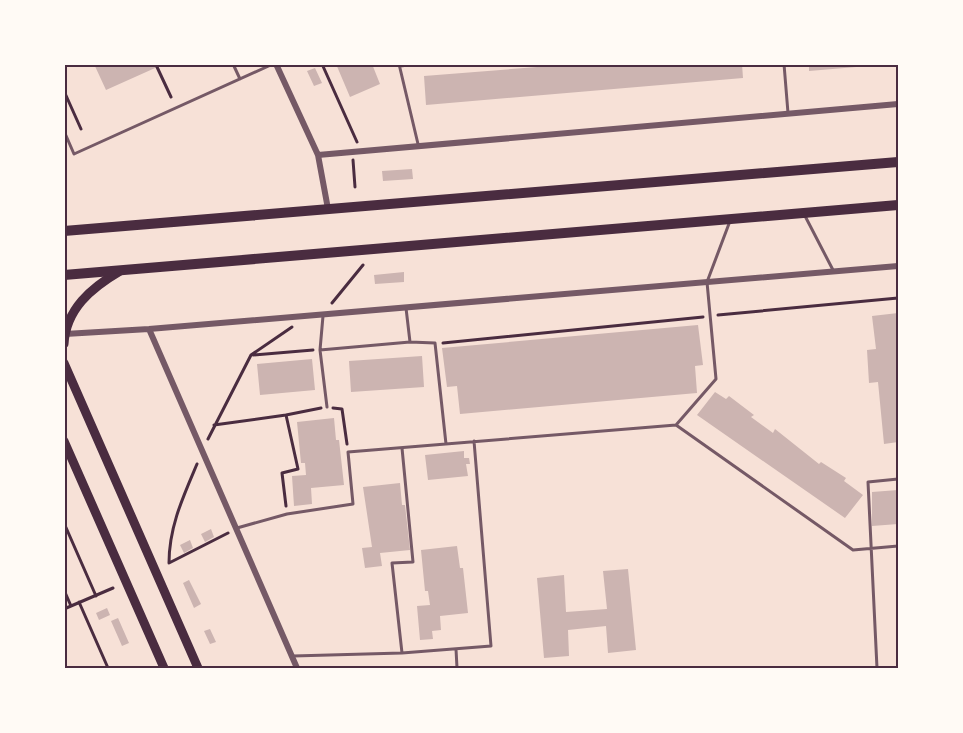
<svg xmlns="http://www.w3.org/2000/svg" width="963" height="733" font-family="Lato,sans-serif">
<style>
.building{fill:#ccb4b1}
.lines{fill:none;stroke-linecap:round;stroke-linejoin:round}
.path{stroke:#4a2c40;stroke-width:3}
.service{stroke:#755966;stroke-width:3}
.minor{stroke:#755966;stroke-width:6}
.secondary{stroke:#4a2c40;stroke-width:9}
.primary{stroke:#4a2c40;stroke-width:10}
.neatline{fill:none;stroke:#4a2c40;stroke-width:2}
</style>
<rect width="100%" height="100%" fill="#f7e1d7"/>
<path class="building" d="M94,64h70l-58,26z
M336,64h36l8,20 -30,13z
M576,64h166l1,14 -317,27 -2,-29z
M809,64h59v2l-59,5z
M315,68l7,15 -8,3 -7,-15z
M412,169l1,10 -30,2 -1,-10z
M404,272v10l-29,2 -1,-9z
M898,313v129l-14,2 -6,-62 -9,1 -2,-33 9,-1 -4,-33z
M698,325l5,40 -8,1 2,27 -237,21 -3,-28 -10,1 -5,-39z
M422,356l2,31 -73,5 -2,-31z
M312,359l3,31 -55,5 -3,-31z
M715,392l11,7 3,-3 25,19 -3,2 22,16 2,-4 44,35 2,-2 25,16 -2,3 19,14 -18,23 -148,-103z
M334,418l2,22h3l5,45 -33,3 1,16 -18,2 -2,-30 14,-1 -1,-12h-4l-4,-41z
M464,451v7h5l1,6h-4l2,12 -40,4 -3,-25z
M400,483l2,22h3l5,45 -30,3 2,13 -17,2 -3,-20 10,-1 -9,-60z
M898,490v34l-26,2v-34z
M211,529l3,8 -9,5 -4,-8z
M190,540l3,8 -9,5 -4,-8z
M457,546l3,22h3l5,45 -28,3 1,14 -9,1 1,8 -13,1 -3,-34 13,-1 -2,-14h-3l-4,-41z
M628,569l8,81 -28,3 -2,-27 -38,4 1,26 -25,2 -7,-80 27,-3 2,37 41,-3 -4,-38z
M189,580l12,24 -7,4 -11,-25z
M107,608l3,7 -11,5 -3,-7z
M118,618l11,25 -7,3 -11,-25z
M210,629l6,13 -6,2 -6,-13z"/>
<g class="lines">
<path class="path" d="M322,64l35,78
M157,67l14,30
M64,91l17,38
M353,160l2,27
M332,303l31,-38
M718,315l180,-17
M443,343l260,-26
M253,355l60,-5
M333,408l9,1 5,35
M214,425l72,-10
M208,439l43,-84 41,-28
M197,464c-14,33 -28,63 -28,99l59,-30
M286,506l-4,-33 16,-4 -12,-54 35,-7
M64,523l32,73
M64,590l7,16
M79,602l29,66
M64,609l49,-21"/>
<path class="service" d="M233,64l7,15
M399,64l19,80
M784,64l4,49
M400,66l18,-2
M64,131l10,23 199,-90
M804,214l29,56
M406,308l4,34 25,1 11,101
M320,350l3,-34
M327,407l-7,-57 90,-8
M676,425l40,-46 -9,-97 23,-61
M237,528l50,-14 66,-10 -5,-52 328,-27 177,125 45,-4
M456,649l1,19
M402,653l89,-7 -17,-205
M293,656l109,-3 -10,-90 21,-1 -11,-114
M877,668l-9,-186 30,-3"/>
<path class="minor" d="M276,64l42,91 10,54
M318,155l580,-51
M149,329l148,339
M65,334l84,-5 749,-63"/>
<path class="secondary" d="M64,344c2,-35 27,-56 56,-73
M64,363l134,305
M64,441l100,227"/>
<path class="primary" d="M64,231l834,-69
M64,275l834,-70"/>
</g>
<rect width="963" height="733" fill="none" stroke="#fffaf5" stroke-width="132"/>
<rect x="66" y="66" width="831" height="601" class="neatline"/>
</svg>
